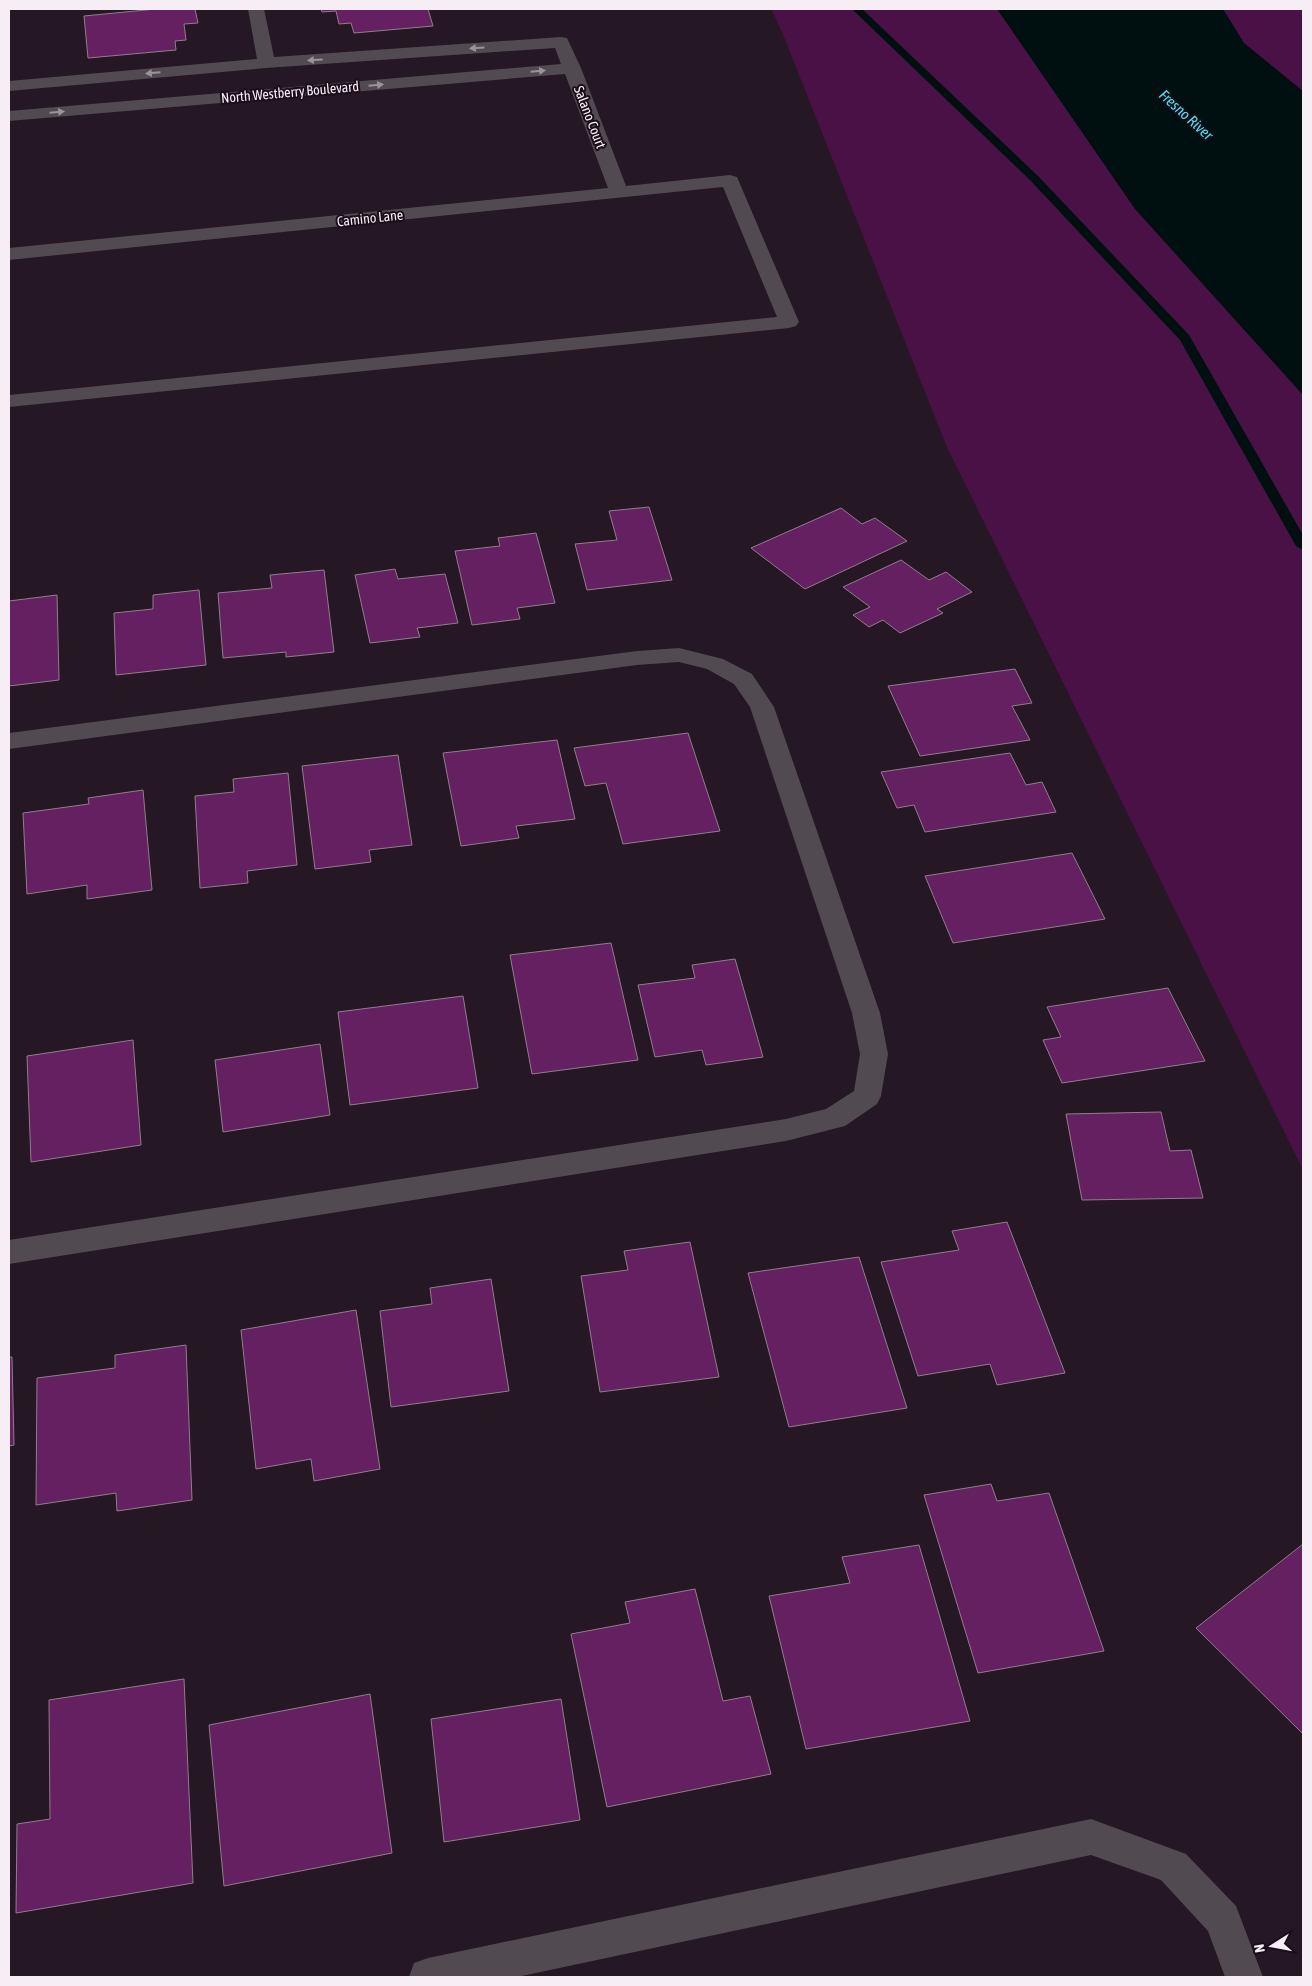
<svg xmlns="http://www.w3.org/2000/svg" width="1312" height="1986" font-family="'Asap Condensed',sans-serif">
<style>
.green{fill:#491146}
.water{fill:#000f10}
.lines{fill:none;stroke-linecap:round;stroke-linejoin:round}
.stream{fill:#000f10;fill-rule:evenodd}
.building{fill:#642060;stroke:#8f7e8d}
.minor{fill:#514a50;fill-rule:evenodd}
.oneway{fill:#9b939a}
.labels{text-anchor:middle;stroke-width:4;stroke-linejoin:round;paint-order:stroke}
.far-street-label{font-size:14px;fill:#f6edf5;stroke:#1b0e1a}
.far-water-label{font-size:15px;font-style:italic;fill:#4be4ec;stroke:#1b0e1a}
</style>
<rect width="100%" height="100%" fill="#251723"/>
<path class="green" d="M771,9h532v1161l-357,-725 -164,-413z"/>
<path class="water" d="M997,9h226l21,34 59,48v304l-168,-186z"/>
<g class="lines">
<path class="stream" d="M852,9h10l176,167 151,159 114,200v15l-7,-4 -116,-206 -150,-160z"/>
</g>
<path class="building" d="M156,9h39l3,14 -14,1 2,16 -11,1 1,9 -88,8 -4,-42z
M321,9h107l5,17 -79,7 -3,-10 -12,1 -3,-13 -14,1z
M649,507l23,73 -85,10 -12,-46 42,-4 -8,-29z
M841,508l21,16 13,-6 32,23 -102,48 -54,-41z
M536,533l19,70 -38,5 3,11 -48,6 -17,-74 45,-5 -2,-8z
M901,560l28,20 17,-8 26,20 -35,17 6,4 -43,20 -17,-13 -14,7 -16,-12 17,-8 -27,-20z
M395,569l3,10 47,-5 13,49 -41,5 3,9 -50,6 -15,-68z
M324,570l10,82 -48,5v-5l-63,6 -5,-65 54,-5 -2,-13z
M199,590l7,75 -90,10 -2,-62 39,-4v-14z
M57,595l2,85 -50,6v-85z
M1015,669l17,34 -20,3 18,34 -110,16 -32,-70z
M688,733l32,98 -97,13 -17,-61 -21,3 -11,-38z
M557,740l18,79 -59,7 3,12 -58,8 -18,-93z
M1010,753l16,32 16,-3 14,30 -131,20 -11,-27 -17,3 -16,-36z
M398,755l14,90 -43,5 2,12 -56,7 -13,-103z
M288,773l9,92 -50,6 1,12 -48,5 -5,-92 39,-4 -1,-13z
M143,790l9,100 -65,9v-14l-60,9 -4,-81 66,-9 -1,-6z
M1072,853l33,66 -152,24 -28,-67z
M611,943l27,117 -106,14 -22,-119z
M735,959l28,98 -57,8 -4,-15 -47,7 -17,-72 57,-7 -3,-13z
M1168,988l37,73 -143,22 -19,-43 18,-3 -14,-30z
M463,996l15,92 -128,17 -12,-93z
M133,1040l8,105 -110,17 -4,-106z
M320,1044l10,71 -107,17 -8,-72z
M1161,1112l9,39 21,-1 12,48 -121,2 -16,-86z
M1007,1222l58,151 -68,12 -7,-21 -72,12 -37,-114 78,-12 -7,-19z
M690,1242l29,135 -119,15 -19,-116 47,-6 -4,-19z
M859,1257l48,151 -118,19 -41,-154z
M491,1279l18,112 -118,16 -11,-96 52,-7 -2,-16z
M356,1310l24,159 -66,12 -3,-22 -55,10 -15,-139z
M186,1345l6,155 -75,11 -1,-18 -80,12 1,-127 78,-10v-13z
M9,1357h3l2,88 -5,1z
M991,1484l6,17 52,-8 55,158 -126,22 -54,-178z
M1303,1544v190l-107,-106z
M919,1545l51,176 -164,28 -37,-153 81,-13 -8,-26z
M695,1589l28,112 27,-5 21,78 -164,33 -36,-173 59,-11 -5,-21z
M184,1679l9,204 -177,30 1,-89 33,-5 -1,-119z
M370,1694l22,159 -168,33 -15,-161z
M561,1699l19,121 -136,22 -13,-123z"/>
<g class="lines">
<path class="minor" d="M248,9h16l10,48 287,-20 6,1 14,30 45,118 104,-11 7,2 62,145 -3,4 -7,2 -780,79v-12l768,-78 -54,-130 -714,73v-12l599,-60 -43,-114 -556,47v-10l552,-47 -6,-16 -289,20 -257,23v-10l248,-22z
M679,648l44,11 29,15 22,33 106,306 8,41 -7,42 -4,8 -32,22 -59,15 -777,123v-24l777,-121 40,-10 28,-18 6,-37 -8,-41 -102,-306 -16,-23 -27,-15 -28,-7 -42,3 -628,84v-16l628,-82z
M1091,1819l95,35 50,52 27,71h-38l-17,-46 -47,-51 -70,-25 -574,122h-108l5,-14 14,-5z"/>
</g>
<defs><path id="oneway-solid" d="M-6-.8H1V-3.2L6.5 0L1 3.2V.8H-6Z" transform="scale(1.25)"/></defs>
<g class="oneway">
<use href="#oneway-solid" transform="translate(477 48) rotate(176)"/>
<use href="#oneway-solid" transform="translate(315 60) rotate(176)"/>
<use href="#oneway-solid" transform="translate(538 71) rotate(-5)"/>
<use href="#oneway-solid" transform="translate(153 73) rotate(175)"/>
<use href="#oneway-solid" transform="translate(376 85) rotate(-5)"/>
<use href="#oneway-solid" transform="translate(57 112) rotate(-5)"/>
</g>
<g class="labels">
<g class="far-street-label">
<text transform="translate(290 92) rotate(-5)" y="5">North Westberry Boulevard</text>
<text transform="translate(590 117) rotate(69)" y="5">Salano Court</text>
<text transform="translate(370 218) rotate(-6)" y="5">Camino Lane</text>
</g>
<g class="far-water-label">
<text transform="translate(1186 115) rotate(42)" y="5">Fresno River</text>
</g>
</g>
<rect width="1312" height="1986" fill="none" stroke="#f6edf5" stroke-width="20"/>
<g transform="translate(1272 1946) rotate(259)" stroke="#1b0e1a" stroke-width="4" paint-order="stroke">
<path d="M0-4L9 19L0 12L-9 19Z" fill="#f6edf5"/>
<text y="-8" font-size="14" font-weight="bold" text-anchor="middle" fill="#f6edf5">N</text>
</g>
</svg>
